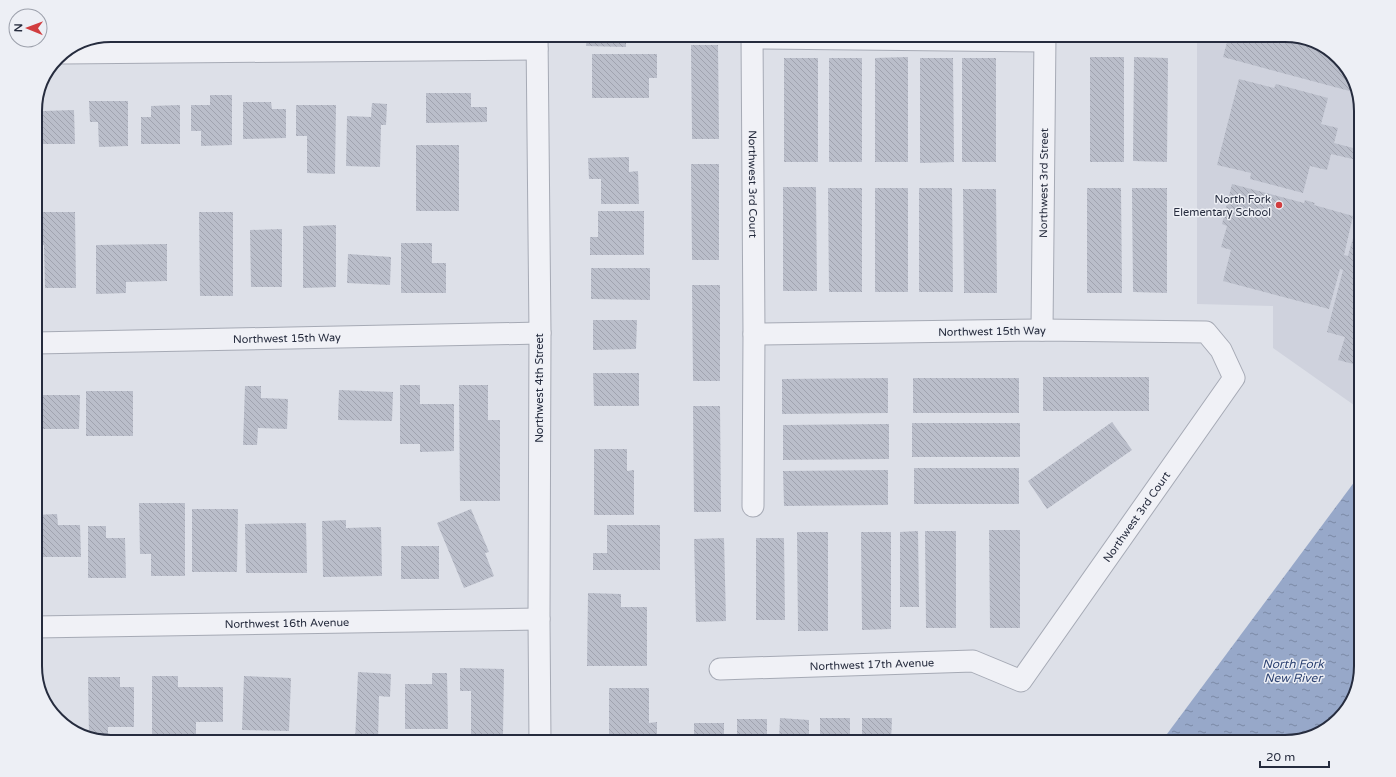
<svg xmlns="http://www.w3.org/2000/svg" width="1396" height="777" font-family="'Varela Round',sans-serif">
<style>
.built{fill:#cfd2dd}
.water{fill:url(#water-ripples)}
.building{fill:url(#building-back-hatch)}
.lines{fill:none;stroke-linecap:round;stroke-linejoin:round}
.service-casing{stroke:#a6aab5;stroke-width:13}
.minor-casing{stroke:#a6aab5;stroke-width:23}
.service{stroke:#f0f1f6;stroke-width:11}
.minor{stroke:#f0f1f6;stroke-width:21}
.poi-dot{fill:#d13d3f;stroke:#edeff5;stroke-width:1.5}
.labels{text-anchor:middle;stroke-width:3;stroke-linejoin:round;paint-order:stroke}
.street-label{font-size:11px;fill:#262c3e;stroke:#edeff5}
.poi-label{font-size:11px;fill:#262c3e;stroke:#edeff5;text-anchor:end}
.water-label{font-size:12px;font-style:italic;fill:#2f4473;stroke:#edeff5}
.rim{fill:none;stroke:#262c3e;stroke-width:2}
</style>
<defs>
<pattern id="water-ripples" width="26" height="14" patternUnits="userSpaceOnUse"><rect width="26" height="14" fill="#97a8c9"/><path d="M2 4q2-2 4 0t4 0M15 11q2-2 4 0t4 0" fill="none" stroke="#7b89a5"/></pattern>
<pattern id="building-back-hatch" width="6" height="6" patternUnits="userSpaceOnUse"><rect width="6" height="6" fill="#babeca"/><path d="M-1 5l2 2M0 0l6 6M5-1l2 2" fill="none" stroke="#a0a3af"/></pattern>
</defs>
<rect width="100%" height="100%" fill="#dde0e8"/>
<path class="built" d="M1197,35h88l66,38 10,34v303l-88,-62v-42l-76,-2z"/>
<path class="water" d="M1361,473v193l-10,38 -28,28 -38,10h-122l4,-8z"/>
<path class="building" d="M587,35h39v12l-40,-1z
M1229,35h56l38,10 28,28 6,20 -134,-36z
M691,45h27l1,94h-27z
M592,54h65v24h-8v20h-57z
M908,57v105h-33v-104z
M1090,57h34v105h-34z
M1134,57l34,1 -1,104 -34,-1z
M784,58h34v104h-34z
M829,58h33v104h-33z
M920,58h33l1,104 -34,1z
M962,58h34v104h-34z
M1239,79l35,9 2,-4 52,14 -7,26 17,4 -4,15 27,7v11l-30,-7 -4,16 -17,-4 -7,27 -53,-14 1,-6 -34,-8z
M426,93h45v14h16v15l-61,1z
M210,95h22v50l-31,1v-15h-10v-26h19z
M89,101h39v45l-29,1 -1,-25h-8z
M243,102h28l1,7h14v29l-43,1z
M372,103l15,1 -1,21h-5l-1,42 -34,-1 1,-50 24,1z
M180,105v39h-39v-27h10v-11z
M296,105h40l-1,69 -28,-1v-37h-11z
M74,110l1,34h-32v-33z
M416,145h43v66h-43z
M629,157v15l9,-1 1,33h-38v-25h-12l-1,-21z
M691,164h28v96h-27z
M1232,184l72,19 1,-3 10,3 -1,2 39,11 -9,39 4,1 13,-47v157l-23,-6 7,-23 -18,-5 16,-62 -3,-1 -11,40 -106,-28 8,-31 -10,-3 6,-21 -5,-2z
M783,187h33l1,104h-34z
M828,188h34v104h-33z
M875,188h33v104h-33z
M919,188h33l1,104h-34z
M1087,188h34l1,105h-35z
M1132,188h35v105l-34,-1z
M963,189h33l1,104h-33z
M598,211h46v44h-54v-18h8z
M35,212h40l1,76h-31l-1,-43h-9z
M199,212h34v84h-33z
M336,225v62l-33,1v-62z
M282,229v58h-31l-1,-57z
M401,243h31v20h14v30h-45z
M167,244v37l-41,1v11l-30,1v-49z
M348,254l43,3 -1,28 -43,-2z
M591,268h59v32l-59,-1z
M692,285h28v96h-27z
M593,320h44l-1,29 -43,1z
M593,373h46v33h-45z
M1043,377h106v34h-106z
M888,378v35l-106,1v-35z
M913,378h106v35h-106z
M400,385h20v19h34v47l-34,1v-8h-20z
M459,385h29v35h12v81h-40z
M245,386h16v12l27,1 -1,30 -29,-1 -1,17h-14z
M339,390l54,2 -1,29 -54,-1z
M86,391h47v45h-47z
M35,395h45l-1,34h-44z
M693,406h27l1,106h-27z
M1112,422l20,28 -85,59 -19,-28z
M912,423h108v34h-108z
M889,424v35l-106,1v-35z
M594,449h33v22l7,-1v45h-40z
M914,468h105v36h-105z
M888,470v35l-104,1 -1,-35z
M139,503h46v73h-34v-22h-11z
M192,509h46l-1,63h-45z
M471,509l18,43 -4,1 9,23 -30,12 -27,-65z
M57,514l1,11h22l1,32h-46v-42z
M346,520v8l35,-1 1,49 -59,1 -1,-56z
M306,523l1,50h-61l-1,-49z
M607,525h53v45h-67v-17h14z
M88,526h18v12h19l1,40h-38z
M989,530h31v98h-30z
M918,531l1,76h-19v-75z
M925,531h31v97h-30z
M797,532h31v99h-30z
M861,532h30v97l-29,1z
M724,538l2,83 -30,1 -2,-83z
M756,538h28l1,82h-29z
M401,546h38v33h-38z
M588,593l33,1v13h26v59h-60z
M460,668l44,1 -1,65h-32v-43h-11z
M358,672l33,2 -1,23 -11,-1 -1,46h-23z
M432,673h15l1,56h-43v-45h27z
M152,676h26v11h45v35h-27v14h-44z
M244,676l47,2 -2,53 -47,-1z
M88,677h32v10h14v40h-26v14l-19,-5z
M609,688h40v35l8,-1v20h-48z
M780,718l29,2v22h-30z
M820,718h30v24h-30z
M862,718h30l-1,24h-29z
M737,719h30v23h-30z
M694,723h30v19h-30z"/>
<g class="lines">
<defs>
<path id="service" d="M752,43l293,3"/>
<g id="minor">
<path d="M537,35l3,298 -1,286 1,123"/>
<path id="s1" d="M752,35l2,299 -1,172"/>
<path d="M63,53l474,-4"/>
<path id="s2" d="M1042,330l3,-295"/>
<path id="s3" d="M35,343l505,-10"/>
<path id="s4" d="M35,627l504,-8"/>
<path id="s5" d="M720,669l253,-8 48,20 213,-303 -13,-28 -15,-18 -164,-2 -288,4"/>
</g>
</defs>
<use href="#service" class="service-casing"/>
<use href="#minor" class="minor-casing"/>
<use href="#service" class="service"/>
<use href="#minor" class="minor"/>
</g>
<circle class="poi-dot" cx="1279" cy="205" r="4"/>
<g class="labels">
<g class="street-label">
<text dy="4" stroke="none"><textPath href="#s2" startOffset="147">Northwest 3rd Street</textPath></text>
<text dy="4" stroke="none"><textPath href="#s1" startOffset="149">Northwest 3rd Court</textPath></text>
<text transform="translate(992 331) rotate(-1)" y="4">Northwest 15th Way</text>
<text dy="4" stroke="none"><textPath href="#s3" startOffset="252">Northwest 15th Way</textPath></text>
<text transform="translate(539 388) rotate(-90)" y="4">Northwest 4th Street</text>
<text dy="4" stroke="none"><textPath href="#s5" startOffset="506">Northwest 3rd Court</textPath></text>
<text dy="4" stroke="none"><textPath href="#s4" startOffset="252">Northwest 16th Avenue</textPath></text>
<text dy="4" stroke="none"><textPath href="#s5" startOffset="152">Northwest 17th Avenue</textPath></text>
</g>
<g class="poi-label">
<text x="1271" y="203">North Fork<tspan x="1271" dy="13">Elementary School</tspan></text>
</g>
<g class="water-label">
<text x="1293" y="668">North Fork<tspan x="1293" dy="14">New River</tspan></text>
</g>
</g>
<path d="M0 0H1396V777H0ZM111 42H1285A69 69 0 0 1 1354 111V666A69 69 0 0 1 1285 735H111A69 69 0 0 1 42 666V111A69 69 0 0 1 111 42Z" fill="#edeff5" fill-rule="evenodd"/>
<path class="rim" d="M111 42H1285A69 69 0 0 1 1354 111V666A69 69 0 0 1 1285 735H111A69 69 0 0 1 42 666V111A69 69 0 0 1 111 42Z"/>
<g transform="translate(28 28) rotate(271)"><circle r="19" fill="#edeff5" stroke="#9da1ac"/>
<path d="M0-3L7 15L0 10L-7 15Z" fill="#d13d3f"/>
<text y="-6" font-size="11" font-weight="bold" text-anchor="middle" fill="#262c3e">N</text>
</g>
<path d="M1260 761v6h69v-6" fill="none" stroke="#262c3e" stroke-width="2"/>
<text x="1266" y="761" font-size="12" fill="#262c3e" stroke="#edeff5" stroke-width="3" paint-order="stroke">20 m</text>
</svg>
